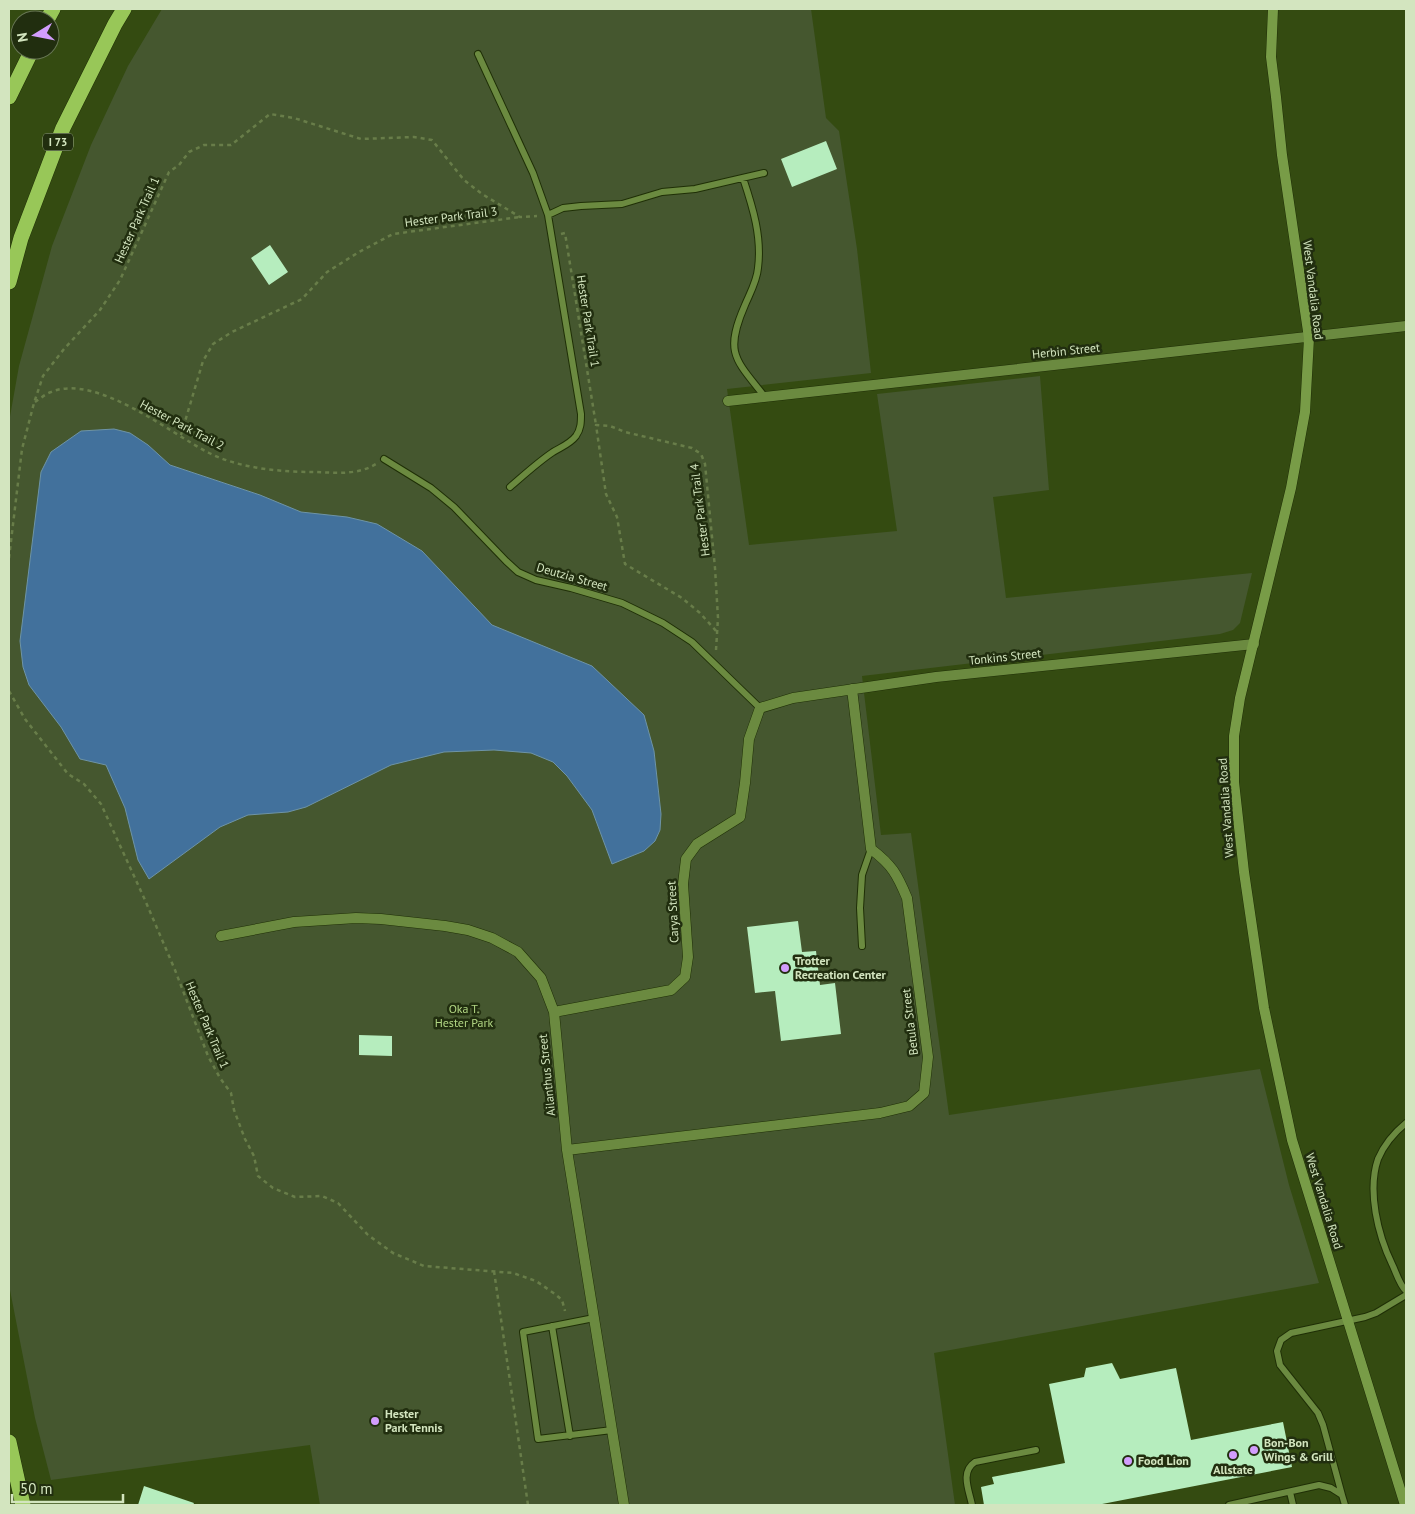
<svg xmlns="http://www.w3.org/2000/svg" width="1415" height="1514" font-family="'PT Sans',sans-serif">
<style>
.green{fill:#45572f}
.water{fill:#42719c;stroke:#6e94a6}
.building{fill:#b6edbe}
.lines{fill:none;stroke-linecap:round;stroke-linejoin:round}
.lane-casing{stroke:#1f2f06;stroke-width:8}
.street-casing{stroke:#1f2f06;stroke-width:11}
.secondary-casing{stroke:#1f2f06;stroke-width:11}
.highway-casing{stroke:#1f2f06;stroke-width:16}
.path{stroke:#687d49;stroke-width:2.5;stroke-dasharray:4 4;stroke-linecap:butt}
.lane{stroke:#6b8a40;stroke-width:6}
.street{stroke:#6b8a40;stroke-width:10}
.secondary{stroke:#789c47;stroke-width:10}
.highway{stroke:#98c758;stroke-width:15}
.poi-dot{fill:#d29dfd;stroke:#212e0f;stroke-width:2}
.labels{text-anchor:middle;stroke-width:5;stroke-linejoin:round;paint-order:stroke}
.shield{fill:#212e0f;stroke:#9eae8a;stroke-width:1}
.shield-label{font-size:11px;font-weight:bold;fill:#d3e5bf}
.street-label{font-size:12px;fill:#d3e5bf;stroke:#212e0f}
.poi-label{font-size:12px;font-weight:bold;fill:#d3e5bf;stroke:#212e0f;text-anchor:start}
.park-label{font-size:12px;fill:#b2d784;stroke:#212e0f}
</style>
<rect width="100%" height="100%" fill="#344b11"/>
<path class="green" d="M162,9h649l15,109 13,13 18,118 14,124 -144,16 22,156 148,-14 -20,-137 163,-18 9,114 -56,7 13,101 246,-25 -12,50 -7,7 -13,4 -358,42 19,159 30,-2 38,282 311,-46 29,116 30,98 -385,70 21,152h-635l-10,-60 -259,35 -16,-62 -26,-133v-863l10,-56 33,-120 39,-101 37,-79z"/>
<path class="water" d="M114,429l16,4 18,12 22,20 90,30 41,17 46,5 30,7 45,27 70,74 100,41 52,49 10,36 7,63 -1,16 -5,11 -11,10 -32,13 -20,-54 -25,-34 -14,-14 -22,-9 -37,-3 -50,2 -53,13 -85,42 -18,5 -40,3 -28,12 -71,52 -11,-19 -13,-52 -19,-43 -26,-6 -19,-32 -32,-42 -6,-18 -3,-26 21,-169 10,-20 30,-21z"/>
<path class="building" d="M826,141l11,28 -45,18 -11,-28z
M270,245l18,27 -19,13 -18,-27z
M798,921l4,31 14,-1 4,34 15,-2 6,51 -60,7 -6,-50 -20,2 -8,-66z
M359,1035l33,1v20l-33,-1z
M1112,1363l8,16 56,-11 15,72 92,-18 9,45 -195,38h-113l-3,-18 13,-3 -2,-7 73,-14 -16,-79 35,-7 2,-9z
M144,1486l50,17 -1,2h-55z"/>
<g class="lines">
<defs>
<path id="lane" d="M478,54l55,119 15,42 33,199c0,8 0,15 -5,22 -6,8 -15,11 -23,16 -15,10 -29,23 -43,35
M743,178c10,30 19,59 15,90 -1,13 -8,25 -13,37 -21,48 -10,54 20,92
M548,215l15,-7 18,-2 41,-2 40,-12 33,-3 69,-16
M384,459l47,29 23,19 52,54 12,11 18,8 35,8 51,15 41,20 29,19 68,66
M862,946l-2,-38 2,-33 9,-26
M1406,1123c-11,9 -22,22 -28,36 -11,32 0,76 14,105 4,8 7,20 14,27
M594,1318l-71,14 15,107 74,-9
M552,1326l18,110
M1290,1492l3,13
M1342,1495l-19,-70 -5,-12 -38,-48 -3,-14 4,-11 10,-7 74,-16 11,-4 30,-18
M972,1505c-3,-15 -12,-33 3,-43l61,-12
M1229,1505l90,-20 12,3 11,7 3,10"/>
<path id="street" d="M728,401l678,-75
M221,936l73,-14 62,-4 25,1 64,7 23,4 24,8 26,14 23,26 13,34 13,138 57,355
M554,1012l117,-22 14,-13 3,-20 -5,-73 3,-25 11,-15 43,-27 5,-34 4,-44 11,-31 33,-10 143,-21 318,-33
M567,1150l313,-37 29,-7 15,-13 4,-36 -21,-159c-10,-24 -15,-33 -36,-49l-19,-160"/>
<path id="secondary" d="M1273,9l-2,48 5,40 6,58 27,183 -4,74 -14,76 -51,210 -6,38v46l10,90 20,136 28,132 113,365"/>
<path id="highway" d="M47,20l6,-11
M9,97l23,-47
M9,282l12,-44 42,-110 52,-104 9,-15
M9,1442l14,63"/>
</defs>
<use href="#lane" class="lane-casing"/>
<use href="#street" class="street-casing"/>
<use href="#secondary" class="secondary-casing"/>
<use href="#highway" class="highway-casing"/>
<path class="path" d="M561,234l4,-1 31,192
M35,402c5,-3 10,-8 16,-10 45,-19 119,41 158,61 32,16 73,19 108,19 20,1 41,3 59,-8
M181,435l22,-74 10,-17 19,-12 70,-33 25,-27 32,-20 34,-18 127,-17
M9,558l13,-109 12,-46 9,-27 21,-27 36,-39 20,-30 49,-108 10,-7 10,-13 15,-7h27l39,-31 24,4 67,21 53,-2 18,3 32,40 18,14 38,23 17,-1
M716,650l2,-32 -3,-50 -10,-104 -4,-10 -9,-6 -67,-16 -15,-6 -14,-1 10,69 11,23 8,47 57,34 18,15 17,19
M9,691l16,28 43,55 16,10 17,20 44,96 30,70 33,86 12,22 11,15 3,17 11,29 9,17 4,20 15,12 22,9 27,-1 16,7 30,32 25,18 31,13 89,7 23,8 19,13 7,6 3,11
M494,1271l34,234"/>
<use href="#lane" class="lane"/>
<use href="#street" class="street"/>
<use href="#secondary" class="secondary"/>
<use href="#highway" class="highway"/>
</g>
<g class="poi-dot">
<circle cx="785" cy="968" r="5"/>
<circle cx="375" cy="1421" r="5"/>
<circle cx="1254" cy="1450" r="5"/>
<circle cx="1233" cy="1455" r="5"/>
<circle cx="1128" cy="1461" r="5"/>
</g>
<g class="labels">
<rect class="shield" x="43" y="133.5" width="30" height="17" rx="4"/>
<g class="shield-label">
<text x="58" y="146">I 73</text>
</g>
<g class="street-label">
<text transform="translate(451 217) rotate(-7)" y="4">Hester Park Trail 3</text>
<text transform="translate(137 220) rotate(-66)" y="4">Hester Park Trail 1</text>
<text transform="translate(1313 290) rotate(83)" y="4">West Vandalia Road</text>
<text transform="translate(588 321) rotate(81)" y="4">Hester Park Trail 1</text>
<text transform="translate(1066 351) rotate(-6)" y="4">Herbin Street</text>
<text transform="translate(182 425) rotate(28)" y="4">Hester Park Trail 2</text>
<text transform="translate(700 510) rotate(-97)" y="4">Hester Park Trail 4</text>
<text transform="translate(572 577) rotate(16)" y="4">Deutzia Street</text>
<text transform="translate(1005 657) rotate(-6)" y="4">Tonkins Street</text>
<text transform="translate(1226 808) rotate(-94)" y="4">West Vandalia Road</text>
<text transform="translate(673 912) rotate(-93)" y="4">Carya Street</text>
<text transform="translate(910 1022) rotate(-97)" y="4">Betula Street</text>
<text transform="translate(207 1025) rotate(67)" y="4">Hester Park Trail 1</text>
<text transform="translate(547 1075) rotate(-96)" y="4">Ailanthus Street</text>
<text transform="translate(1324 1201) rotate(73)" y="4">West Vandalia Road</text>
</g>
<g class="poi-label">
<text x="795" y="965">Trotter<tspan x="795" dy="14">Recreation Center</tspan></text>
<text x="385" y="1418">Hester<tspan x="385" dy="14">Park Tennis</tspan></text>
<text x="1264" y="1447">Bon-Bon<tspan x="1264" dy="14">Wings &amp; Grill</tspan></text>
<text x="1138" y="1465">Food Lion</text>
<text x="1233" y="1474" text-anchor="middle">Allstate</text>
</g>
<g class="park-label">
<text x="464" y="1013">Oka T.<tspan x="464" dy="14">Hester Park</tspan></text>
</g>
</g>
<rect width="1415" height="1514" fill="none" stroke="#d3e5bf" stroke-width="20"/>
<g transform="translate(35 35) rotate(260)"><circle r="24" fill="#212e0f" stroke="#687755"/>
<path d="M0-4L9 19L0 12L-9 19Z" fill="#d29dfd"/>
<text y="-8" font-size="14" font-weight="bold" text-anchor="middle" fill="#d3e5bf">N</text>
</g>
<path d="M12 1494v8h111v-8" fill="none" stroke="#d3e5bf" stroke-width="2.5"/>
<text x="20" y="1494" font-size="15" fill="#d3e5bf" stroke="#212e0f" stroke-width="4" paint-order="stroke">50 m</text>
</svg>
